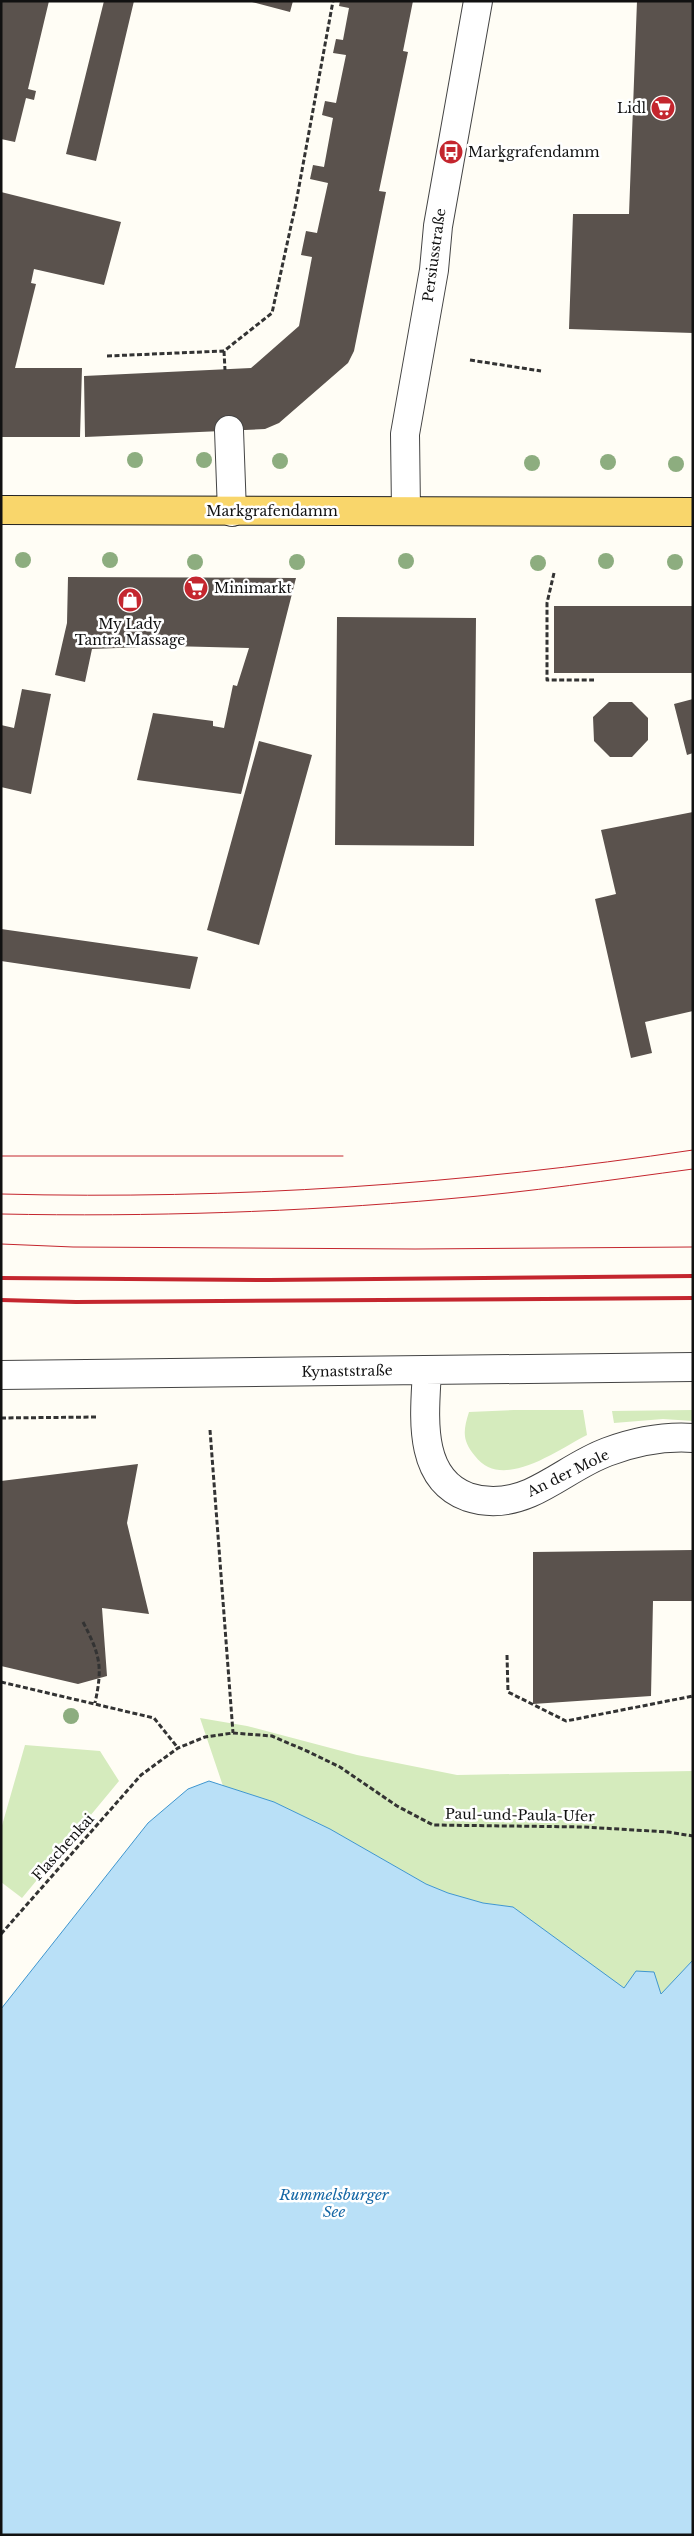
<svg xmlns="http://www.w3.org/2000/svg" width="694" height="2536" font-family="'Libre Baskerville',serif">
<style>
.green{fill:#d5ebbd}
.water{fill:#b9e0f7;stroke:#3f96cf}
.building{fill:#5a524d}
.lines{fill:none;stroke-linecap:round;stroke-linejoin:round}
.minor-casing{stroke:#444;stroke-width:30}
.major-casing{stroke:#222;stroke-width:30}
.path{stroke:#333;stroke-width:3;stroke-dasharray:5 2.5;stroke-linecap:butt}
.minor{stroke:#fff;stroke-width:28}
.major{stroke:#f9d66b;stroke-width:28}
.tram{stroke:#c4262e;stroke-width:1}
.rail{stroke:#c4262e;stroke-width:4}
.tree{fill:#8dad7f}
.labels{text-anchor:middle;stroke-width:5;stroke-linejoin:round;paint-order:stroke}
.poi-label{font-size:14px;fill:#111;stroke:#fff;text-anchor:start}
.street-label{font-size:14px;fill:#111;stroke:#fff}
.water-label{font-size:15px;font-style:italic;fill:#1768a6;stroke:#fff}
</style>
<rect width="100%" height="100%" fill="#fffdf5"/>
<path class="green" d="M514,1410h69l4,25c-30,15 -85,57 -112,21 -13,-16 -12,-25 -6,-44z
M693,1410v11l-30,-2 -49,4 -2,-12z
M200,1718l47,8 110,29 100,20 236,-4v189l-32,35 -37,-6 -111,-82 -30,-4 -35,-10 -22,-9 -96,-55 -56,-27 -51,-16z
M25,1745l75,6 19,30 -97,117 -21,-16v-53z"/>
<path class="water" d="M209,1781l65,21 56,27 96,55 22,9 35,10 30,4 111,81 12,-17 18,1 7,22 32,-34v575h-692v-526l147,-186 40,-34z"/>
<path class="building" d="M1,1h48l-21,88 8,2 -2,9 -8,-2 -11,44 -14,-3z
M104,1h30l-38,160 -30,-7z
M248,1h45l-3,11z
M340,1h73l-10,50 5,1 -29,139 7,1 -32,159 -6,12 -69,60 -14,6 -180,8 -1,-61 167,-8 48,-42 13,-69 -11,-2 5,-24 11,2 11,-50 -18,-4 3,-14 11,2 9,-49 -11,-3 3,-14 11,2 10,-48 -13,-2 3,-14 7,1 6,-32 -10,-2z
M637,1h56v332l-124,-4 4,-115h56z
M1,192l120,30 -17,63 -70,-16 -3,14 5,1 -21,84h67l-2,69h-79z
M68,577l228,1 -55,216 -104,-14 16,-67 60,8v5l11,2 9,-43 4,1 12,-38 -80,-2 -77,3 -7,33 -30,-7 12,-52z
M554,606h139v67h-139z
M337,617l139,1 -2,228 -139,-1z
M22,689l29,5 -20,100 -30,-7v-62l13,3z
M693,699v54l-6,2 -13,-51z
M609,702h23l16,16v22l-16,17h-22l-16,-16 -1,-24z
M259,741l53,14 -53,190 -52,-15z
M693,812v199l-48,11 7,31 -21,5 -36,-159 21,-5 -15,-64z
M1,929l197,28 -8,32 -189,-28z
M138,1464l-11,59 22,91 -47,-6 5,68 -29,8 -77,-18v-185z
M693,1550v51h-40l-2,95 -118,8v-152z"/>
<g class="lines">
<defs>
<path id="minor" d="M229,430l3,82
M406,510l-1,-76 29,-164 4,-44 40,-225
M427,1370c-2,43 -11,108 41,127 21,7 41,5 62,-4 27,-12 50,-31 77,-41 27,-10 57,-16 86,-14
M1,1375l692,-8"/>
<path id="major" d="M1,510l692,2"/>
</defs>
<use href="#minor" class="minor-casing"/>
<use href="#major" class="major-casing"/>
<path class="path" d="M499,160l7,1
M224,351l1,19
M107,356l117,-5 48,-38 24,-110 37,-202
M470,360l71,11
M554,573l-7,30v77h47
M1,1418l96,-1
M210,1430l23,303
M83,1622c17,33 20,44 12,81
M507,1655l1,37 58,29 127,-25
M1,1682l153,36 24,30
M1,1934l140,-159 37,-27 27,-11 28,-4 39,3 37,16 31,15 57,39 36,19 151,2 84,5 25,4"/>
<use href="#minor" class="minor"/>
<use href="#major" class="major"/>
<path class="tram" d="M1,1156h342
M1,1194c231,6 464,-10 692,-44
M1,1214c149,3 297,-2 445,-15 83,-7 164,-19 247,-30
M1,1244l72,3 342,2 278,-2"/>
<path class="rail" d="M1,1278l268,2 424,-4
M1,1300l75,2 617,-4"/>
</g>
<g class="tree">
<circle cx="135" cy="460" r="8"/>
<circle cx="204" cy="460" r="8"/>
<circle cx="280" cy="461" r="8"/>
<circle cx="608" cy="462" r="8"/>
<circle cx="532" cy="463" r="8"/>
<circle cx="676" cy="464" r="8"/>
<circle cx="23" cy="560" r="8"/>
<circle cx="110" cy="560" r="8"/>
<circle cx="406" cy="561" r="8"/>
<circle cx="606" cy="561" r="8"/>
<circle cx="195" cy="562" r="8"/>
<circle cx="297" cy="562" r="8"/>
<circle cx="675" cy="562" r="8"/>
<circle cx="538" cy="563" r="8"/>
<circle cx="71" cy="1716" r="8"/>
</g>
<defs>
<symbol id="supermarket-disc" viewBox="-11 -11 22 22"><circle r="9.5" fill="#c4262e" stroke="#fff"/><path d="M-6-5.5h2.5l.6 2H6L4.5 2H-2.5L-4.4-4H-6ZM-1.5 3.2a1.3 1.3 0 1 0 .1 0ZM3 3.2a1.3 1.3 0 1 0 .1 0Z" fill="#fff"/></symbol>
<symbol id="bus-disc" viewBox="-11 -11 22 22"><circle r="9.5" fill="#c4262e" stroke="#fff"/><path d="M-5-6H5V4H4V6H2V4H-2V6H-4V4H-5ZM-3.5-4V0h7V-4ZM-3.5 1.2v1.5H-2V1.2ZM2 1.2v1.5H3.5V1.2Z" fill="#fff"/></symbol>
<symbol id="shop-disc" viewBox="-11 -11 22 22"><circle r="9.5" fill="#c4262e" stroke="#fff"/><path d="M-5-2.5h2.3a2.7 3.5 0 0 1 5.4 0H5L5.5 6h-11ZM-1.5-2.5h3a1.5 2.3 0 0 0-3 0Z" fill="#fff"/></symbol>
</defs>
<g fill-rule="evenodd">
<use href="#supermarket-disc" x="649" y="94" width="28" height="28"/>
<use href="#bus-disc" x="437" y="138" width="28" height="28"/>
<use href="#supermarket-disc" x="182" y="574" width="28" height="28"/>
<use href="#shop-disc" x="116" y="586" width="28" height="28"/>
</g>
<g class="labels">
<g class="poi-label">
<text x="646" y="113" text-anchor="end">Lidl</text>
<text x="468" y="157">Markgrafendamm</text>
<text x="214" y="593">Minimarkt</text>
<text x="130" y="629" text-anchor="middle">My Lady<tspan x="130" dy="16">Tantra Massage</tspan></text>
</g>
<g class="street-label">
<text transform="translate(434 255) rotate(-82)" y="5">Persiusstraße</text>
<text x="272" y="516">Markgrafendamm</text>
<text transform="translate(347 1371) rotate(-1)" y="5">Kynaststraße</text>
<text transform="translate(568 1473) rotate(-26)" y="5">An der Mole</text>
<text transform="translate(520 1815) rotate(1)" y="5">Paul-und-Paula-Ufer</text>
<text transform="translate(63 1847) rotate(-48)" y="5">Flaschenkai</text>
</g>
<g class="water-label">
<text x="334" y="2200">Rummelsburger<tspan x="334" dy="17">See</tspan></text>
</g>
</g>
<rect width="694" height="2536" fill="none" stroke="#111111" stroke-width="5"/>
</svg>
